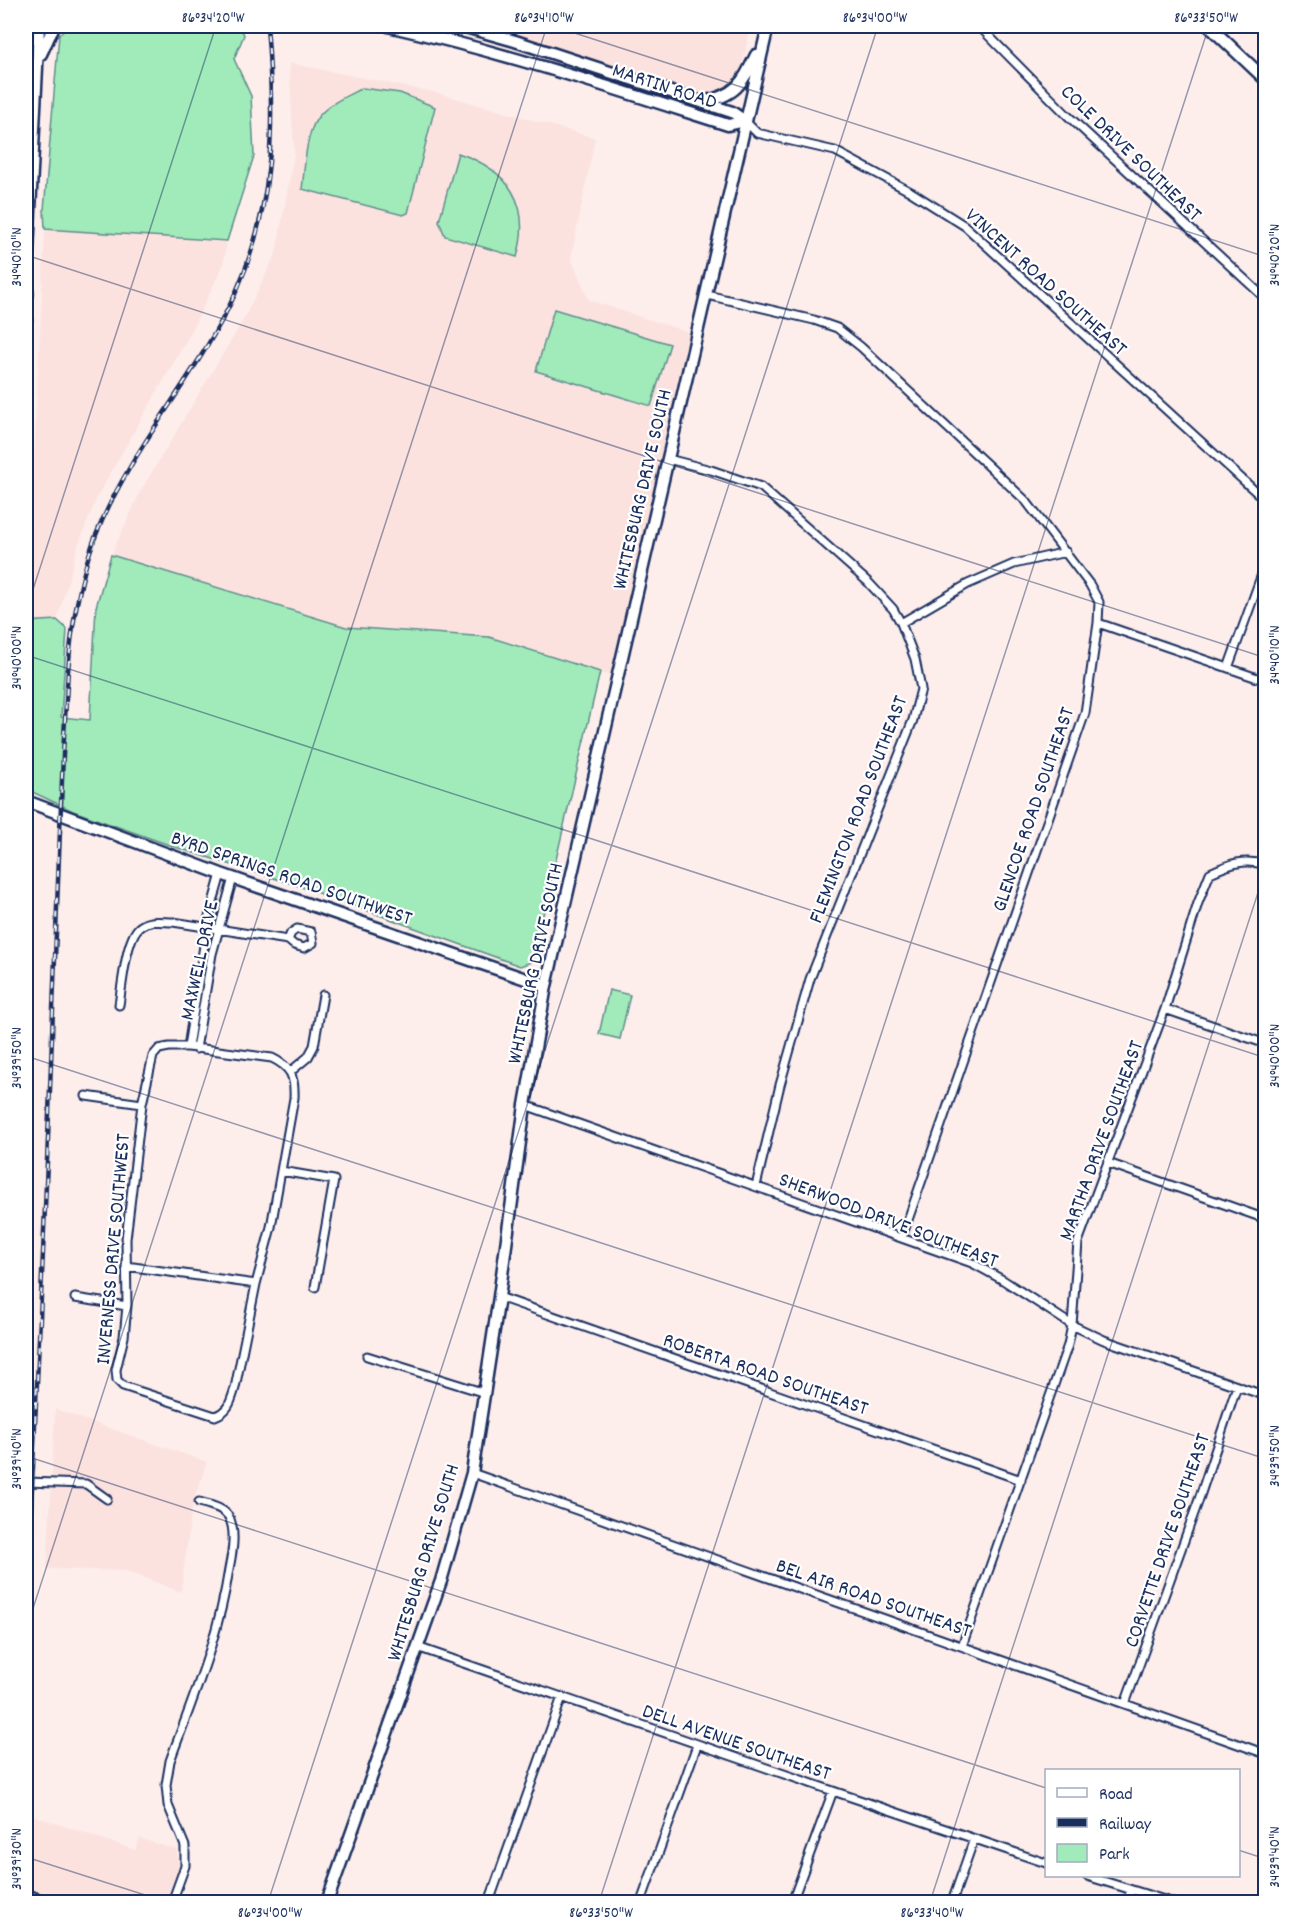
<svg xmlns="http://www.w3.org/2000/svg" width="1291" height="1928" font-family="Dekko,sans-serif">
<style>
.built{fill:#fbe2df}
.green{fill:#a1ebba;stroke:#5e8d8c;stroke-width:1.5}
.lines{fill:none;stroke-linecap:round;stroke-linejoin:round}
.street-casing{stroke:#1b2f5e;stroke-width:11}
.secondary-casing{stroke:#1b2f5e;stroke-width:15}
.primary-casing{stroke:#1b2f5e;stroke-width:15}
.highway-casing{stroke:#1b2f5e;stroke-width:18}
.street{stroke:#fff;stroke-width:7}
.secondary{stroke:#fff;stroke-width:10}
.primary{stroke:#fff;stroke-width:10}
.highway{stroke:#fff;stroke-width:14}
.rail-casing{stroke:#1b2f5e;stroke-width:4.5}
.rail{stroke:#fff;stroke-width:2;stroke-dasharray:7;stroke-linecap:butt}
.ticks{fill:none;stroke:#1b2f5e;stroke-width:1.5;stroke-opacity:0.45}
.labels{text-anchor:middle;stroke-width:4.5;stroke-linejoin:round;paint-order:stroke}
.street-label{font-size:21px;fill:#1b2f5e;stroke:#fff}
.neatline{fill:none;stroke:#1b2f5e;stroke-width:2}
.ticks-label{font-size:15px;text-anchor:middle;fill:#1b2f5e}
</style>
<rect width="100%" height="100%" fill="#fdeeec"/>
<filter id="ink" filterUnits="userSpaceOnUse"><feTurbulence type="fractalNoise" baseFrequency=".0167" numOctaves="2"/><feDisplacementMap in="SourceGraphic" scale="12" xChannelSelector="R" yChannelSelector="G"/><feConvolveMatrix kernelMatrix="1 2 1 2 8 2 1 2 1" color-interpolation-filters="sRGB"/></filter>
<g filter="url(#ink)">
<path class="built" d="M475,26h276l-13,57 -15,12 -21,3z
M289,63l149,30 157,45 -24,120 18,42 102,33 -81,343 -121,-39 -143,-10 -235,-72 29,-63 103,-172 33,-67 18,-99z
M45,229l182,12 -4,25 -34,70 -91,159 -20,51 -21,74 -31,2z
M55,1409l152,53 -15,44 -11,86 -55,-21 -79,-2z
M26,1813l109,37 4,-12 38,12 2,18 -12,34h-141z"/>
<path class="green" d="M67,26h173l4,9 -10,24 17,37 3,60 -27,85 -182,-12 -1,-19 15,-175z
M362,88l38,5 35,14 -27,106 -5,2 -101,-26c3,-22 3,-50 14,-69 9,-15 31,-24 46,-32z
M458,153c51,17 74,51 59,104l-72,-21 -6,-15z
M554,309l116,35 -19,62 -115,-35z
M111,555l235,72 143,10 111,35 -68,290 -12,4 -224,-81 -121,-38 -102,-36 -47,-22v-167l31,-2 10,9 -6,88 29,3 6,-113z
M609,990l21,5 -10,44 -21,-5z"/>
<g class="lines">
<defs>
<path id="street" d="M979,26l88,89 199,184
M745,121l12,12 78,18 76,41 54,34 301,275
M707,295l107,25 23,8 24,19 165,154 64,84 9,17 -1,21 -13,90 -183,524
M668,459l43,11 50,17 107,95 25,27 8,14 14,36 6,30 -8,31 -103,259 -30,106 -24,101
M901,623l67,-39 46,-20 52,-12
M1098,623l168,58
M1228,668l38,-105
M297,929l14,3 2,11 -9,5 -10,-3 -6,-5 3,-7z
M119,1005c3,-18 7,-70 22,-79 9,-7 22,-4 32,-4l115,18
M1165,1009l101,35
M169,1047h19l84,11c19,9 23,19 22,40l-23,129 -15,57 -21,104c-4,13 -6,23 -20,28l-92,-30 -6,-6 -1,-10 8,-33 3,-31 -1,-67 16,-135 11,-48 6,-7z
M188,1047l20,-127 13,-46
M196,1049l16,-95 21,-76
M290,1072l18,-15 6,-11 9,-51
M86,1096l56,8
M525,1105l447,158 31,17 69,45 32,15 162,56
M1108,1163l158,56
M281,1171l53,9 -19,107
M126,1266l130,18
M499,1297l522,183
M75,1298l52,8
M367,1356l118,37
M472,1473l794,281
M26,1482l60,2 21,15
M962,1646l106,-301 4,-20 6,-83 87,-233 33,-106 12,-30c20,-9 34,-15 56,-8
M417,1647l416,144 213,72
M1125,1704l72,-199 40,-119
M1087,1876l84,26
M172,1902l13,-36v-20l-17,-41 -2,-20 4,-24c23,-63 49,-125 59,-192 3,-15 7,-35 1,-50 -5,-11 -20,-14 -31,-17
M489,1902l73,-205
M641,1902l56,-157
M792,1902l41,-111
M952,1902l22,-63
M1127,1902l4,-12"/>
<path id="secondary" d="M388,26c116,26 227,63 340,99l17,-4
M462,26l53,15 217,71 13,9
M1209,26l57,54
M702,102c34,-6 40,-18 54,-47
M26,320v-27
M26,801l195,73 325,112
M26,1895l18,7
M327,1902l114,-321 31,-108 27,-176 26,-192 21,-119 222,-960"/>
<path id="primary" d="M41,54l13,-28
M26,293l13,-267"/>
<path id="highway" d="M26,295v-2"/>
</defs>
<use href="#street" class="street-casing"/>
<use href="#secondary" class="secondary-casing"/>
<use href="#primary" class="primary-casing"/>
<use href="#highway" class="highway-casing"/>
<use href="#street" class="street"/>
<use href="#secondary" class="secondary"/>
<use href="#primary" class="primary"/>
<use href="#highway" class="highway"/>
<defs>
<path id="rail" d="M26,1618c9,-203 20,-406 27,-609 3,-85 6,-170 10,-255 3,-47 4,-94 12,-140 5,-27 11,-54 21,-79 35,-88 101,-158 140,-243 39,-88 39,-172 31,-266"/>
</defs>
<use href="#rail" class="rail-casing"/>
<use href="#rail" class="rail"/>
</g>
</g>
<path class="ticks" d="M553,26l713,231M26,255l1240,403M26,611l190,-585M26,655l1240,403M26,1056l1240,403M26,1456l1020,332M26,1630l521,-1604M1238,1850l28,9M26,1857l141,45M268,1902l610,-1876M599,1902l610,-1876M930,1902l336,-1034M1260,1902l6,-15"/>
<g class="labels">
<g class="street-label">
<text transform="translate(665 85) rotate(18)" y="7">MARTIN ROAD</text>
<text transform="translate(1132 152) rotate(44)" y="7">COLE DRIVE SOUTHEAST</text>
<text transform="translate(1047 281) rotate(42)" y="7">VINCENT ROAD SOUTHEAST</text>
<text transform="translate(641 489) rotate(-77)" y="7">WHITESBURG DRIVE SOUTH</text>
<text transform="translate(857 809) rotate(-69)" y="7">FLEMINGTON ROAD SOUTHEAST</text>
<text transform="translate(1032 809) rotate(-71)" y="7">GLENCOE ROAD SOUTHEAST</text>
<text transform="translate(292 877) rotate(19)" y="7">BYRD SPRINGS ROAD SOUTHWEST</text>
<text transform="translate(198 960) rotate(-78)" y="7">MAXWELL DRIVE</text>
<text transform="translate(534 963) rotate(-78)" y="7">WHITESBURG DRIVE SOUTH</text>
<text transform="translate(1100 1140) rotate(-70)" y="7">MARTHA DRIVE SOUTHEAST</text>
<text transform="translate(889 1219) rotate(21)" y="7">SHERWOOD DRIVE SOUTHEAST</text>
<text transform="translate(112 1249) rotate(-85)" y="7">INVERNESS DRIVE SOUTHWEST</text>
<text transform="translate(766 1373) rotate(19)" y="7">ROBERTA ROAD SOUTHEAST</text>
<text transform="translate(1166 1540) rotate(-71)" y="7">CORVETTE DRIVE SOUTHEAST</text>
<text transform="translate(422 1562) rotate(-73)" y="7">WHITESBURG DRIVE SOUTH</text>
<text transform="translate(874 1597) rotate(19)" y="7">BEL AIR ROAD SOUTHEAST</text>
<text transform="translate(737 1741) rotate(19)" y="7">DELL AVENUE SOUTHEAST</text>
</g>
</g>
<rect width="1291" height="1928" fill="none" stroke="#fff" stroke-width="66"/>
<rect x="1045" y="1769" width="195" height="108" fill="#ffffff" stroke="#a4acbf" stroke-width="1.5"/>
<rect x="1057" y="1788" width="30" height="9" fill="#ffffff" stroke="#a4acbf" stroke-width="1.5"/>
<text x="1099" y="1799" font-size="18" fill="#1b2f5e">Road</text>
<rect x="1057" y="1818" width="30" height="9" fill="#1b2f5e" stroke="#a4acbf" stroke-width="1.5"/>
<text x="1099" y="1829" font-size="18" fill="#1b2f5e">Railway</text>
<rect x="1057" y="1844" width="30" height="18" fill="#a1ebba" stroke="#a4acbf" stroke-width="1.5"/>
<text x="1099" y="1859" font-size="18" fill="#1b2f5e">Park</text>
<rect x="33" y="33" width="1225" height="1862" class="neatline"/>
<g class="ticks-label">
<text x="213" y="22">86°34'20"W</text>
<text x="544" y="22">86°34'10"W</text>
<text x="875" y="22">86°34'00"W</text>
<text x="1206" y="22">86°33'50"W</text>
<text transform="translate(1274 255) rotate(-90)" y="5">34°40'20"N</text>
<text transform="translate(16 257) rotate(-90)" y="5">34°40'10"N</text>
<text transform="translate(1274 655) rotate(-90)" y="5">34°40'10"N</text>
<text transform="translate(16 658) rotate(-90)" y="5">34°40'00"N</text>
<text transform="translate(1274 1056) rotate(-90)" y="5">34°40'00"N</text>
<text transform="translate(16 1058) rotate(-90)" y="5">34°39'50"N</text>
<text transform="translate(1274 1456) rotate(-90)" y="5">34°39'50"N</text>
<text transform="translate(16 1459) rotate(-90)" y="5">34°39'40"N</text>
<text transform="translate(1274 1857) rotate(-90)" y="5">34°39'40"N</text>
<text transform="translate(16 1859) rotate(-90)" y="5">34°39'30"N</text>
<text x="270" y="1917">86°34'00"W</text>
<text x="601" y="1917">86°33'50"W</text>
<text x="932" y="1917">86°33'40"W</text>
</g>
</svg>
